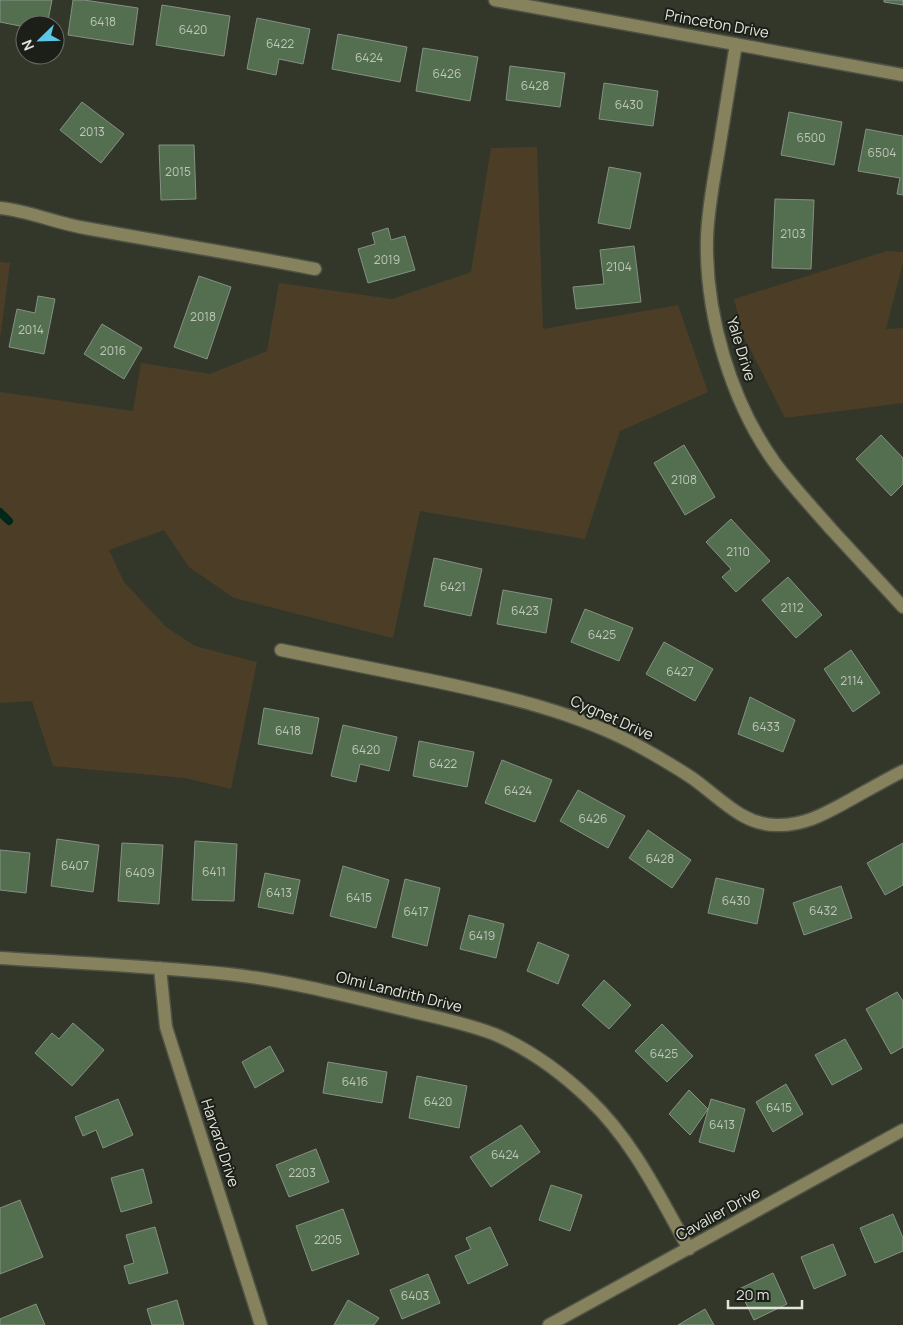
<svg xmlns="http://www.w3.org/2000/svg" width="903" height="1325" font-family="Manrope,sans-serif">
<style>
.green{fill:#4c3e26}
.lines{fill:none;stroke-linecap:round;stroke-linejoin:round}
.stream{stroke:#002818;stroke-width:8}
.building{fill:#546e50;stroke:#859183}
.minor-casing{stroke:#4f5346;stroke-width:15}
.minor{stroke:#86825e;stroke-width:12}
.labels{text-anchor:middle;stroke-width:4;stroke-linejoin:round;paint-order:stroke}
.number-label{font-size:12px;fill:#bec7b9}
.street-label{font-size:15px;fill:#e2e5dc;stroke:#1c1e18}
</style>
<rect width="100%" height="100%" fill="#33372a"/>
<path class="green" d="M537,147l6,182 135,-24 30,87 -88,39 -35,108 -165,-28 -27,127 -159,-40 -45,-31 -25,-37 -55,20 15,32 42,45 29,19 62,16 -26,127 -46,-11 -132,-12 -21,-65 -32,2v-311l133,19 8,-48 69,11 57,-23 12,-68 113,16 79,-27 20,-124z
M887,251l16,1v11l-17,66 17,-1v75l-118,15 -42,-83 -9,-36z
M0,262l10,1 -10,76z"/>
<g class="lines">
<path class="stream" d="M0,512l9,9"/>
</g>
<path class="building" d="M0,0h52l-5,25h-22v2l-25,-5z
M73,0h11l54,8 -5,37 -65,-10z
M884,0h19v5l-19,-3z
M162,5l68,11 -6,40 -68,-11z
M257,18l53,11 -7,35 -24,-5 -3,16 -29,-6z
M338,34l69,13 -7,35 -68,-13z
M423,48l55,9 -8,44 -54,-10z
M510,66l55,7 -5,34 -54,-7z
M604,83l54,8 -5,35 -54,-7z
M82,102l42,32 -23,29 -41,-33z
M789,112l53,10 -8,43 -53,-10z
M866,129l37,7v59l-6,-1 3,-16 -42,-7z
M159,145h35l2,54 -35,1z
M609,167l32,6 -11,56 -32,-6z
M775,199l39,1 -3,69 -39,-1z
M388,228l3,12 14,-4 10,34 -47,13 -10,-34 17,-5 -3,-11z
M634,246l7,56 -65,7 -3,-22 31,-3 -4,-34z
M199,276l32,11 -24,72 -33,-12z
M38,296l17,3 -11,55 -35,-7 8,-38 18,4z
M102,324l40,24 -18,31 -40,-25z
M881,435l22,23v26l-12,12 -35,-37z
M684,445l31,52 -30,18 -31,-52z
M731,519l39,42 -34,31 -14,-15 9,-8 -25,-27z
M434,558l48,11 -11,47 -47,-10z
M788,577l34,38 -26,23 -34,-38z
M503,590l49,9 -6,34 -49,-9z
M585,609l48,19 -14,33 -48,-19z
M664,642l49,27 -18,32 -49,-27z
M851,650l29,43 -27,19 -29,-43z
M750,697l45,23 -12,32 -45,-18z
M264,708l55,10 -7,36 -54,-10z
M343,725l54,12 -8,34 -29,-7 -4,18 -25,-6z
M419,741l55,11 -7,35 -54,-11z
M502,760l50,20 -17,42 -50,-19z
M578,790l47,26 -17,32 -48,-27z
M648,830l43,30 -19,28 -43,-30z
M57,839l42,6 -6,47 -42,-6z
M195,841l42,3 -3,57 -42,-1z
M122,843l41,2 -4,59 -41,-3z
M903,843v42l-18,10 -18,-32z
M0,850l30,3 -4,40 -26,-3z
M343,866l46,14 -13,48 -46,-12z
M265,873l35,7 -7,34 -35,-7z
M716,878l48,11 -7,35 -49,-11z
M405,879l35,9 -13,58 -35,-9z
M841,886l11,32 -48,17 -11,-32z
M469,915l35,9 -8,34 -36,-9z
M538,942l31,13 -11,29 -31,-13z
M604,980l27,25 -22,24 -27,-24z
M897,992l6,9v46l-12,7 -25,-45z
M73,1023l31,27 -32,36 -37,-33 17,-20 7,6z
M662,1024l31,32 -26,26 -32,-31z
M845,1039l17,30 -30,16 -17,-30z
M270,1046l14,25 -29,17 -13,-26z
M328,1062l59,10 -5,31 -59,-10z
M417,1076l50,10 -8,42 -50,-10z
M786,1084l17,30 -30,18 -17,-30z
M689,1090l19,19 -18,26 -21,-21z
M118,1099l15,36 -30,13 -7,-18 -13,6 -8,-19z
M711,1099l34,10 -11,43 -35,-10z
M521,1125l19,27 -49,35 -21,-30z
M316,1149l13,33 -40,15 -13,-32z
M143,1169l9,34 -31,9 -10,-34z
M551,1185l31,10 -12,36 -31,-11z
M20,1200l23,57 -43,17v-66z
M343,1209l16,45 -47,17 -16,-45z
M893,1214l10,24v13l-28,12 -15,-35z
M155,1227l13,46 -39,11 -5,-18 10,-3 -8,-28z
M490,1227l18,38 -40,19 -13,-28 16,-7 -5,-11z
M833,1244l13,31 -32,14 -13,-32z
M773,1273l14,31 -33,16 -15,-31z
M428,1274l12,29 -38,16 -12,-29z
M177,1300l7,25h-32l-5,-16z
M348,1300l31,18 -5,7h-40z
M36,1304l9,21h-45v-6z
M705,1309l9,16h-36z"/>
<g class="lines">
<defs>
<path id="minor" d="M495,0l408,75
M736,44c-6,35 -11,70 -17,105 -5,29 -11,59 -12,89 -2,76 24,164 68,225 17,23 37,44 56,66 24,26 48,52 72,78
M0,208c29,3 56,15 85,20 77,14 153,26 230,41
M281,650c49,10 98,20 148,30 72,15 149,32 215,69 16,9 33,19 48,29 26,18 50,47 84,47 29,1 50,-12 74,-25 18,-10 35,-20 53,-29
M0,958c76,5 152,8 228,16 54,6 108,19 161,32 35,9 71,15 105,28 35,15 68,39 95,65 45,43 70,97 100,150
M160,968l6,59 95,298
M549,1325l354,-195"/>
</defs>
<use href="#minor" class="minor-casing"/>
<use href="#minor" class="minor"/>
</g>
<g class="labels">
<g class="number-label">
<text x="103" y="26">6418</text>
<text x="193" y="34">6420</text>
<text x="280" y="48">6422</text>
<text x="369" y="62">6424</text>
<text x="447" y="78">6426</text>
<text x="535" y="90">6428</text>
<text x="629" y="109">6430</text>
<text x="92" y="136">2013</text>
<text x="811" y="142">6500</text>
<text x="882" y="157">6504</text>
<text x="178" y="176">2015</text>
<text x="793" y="238">2103</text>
<text x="387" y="264">2019</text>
<text x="619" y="271">2104</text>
<text x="203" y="321">2018</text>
<text x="31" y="334">2014</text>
<text x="113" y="355">2016</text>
<text x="684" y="484">2108</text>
<text x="738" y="556">2110</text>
<text x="453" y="591">6421</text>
<text x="792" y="612">2112</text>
<text x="525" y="615">6423</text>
<text x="602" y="639">6425</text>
<text x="680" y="676">6427</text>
<text x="852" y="685">2114</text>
<text x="766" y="731">6433</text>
<text x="288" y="735">6418</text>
<text x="366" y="754">6420</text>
<text x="443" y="768">6422</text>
<text x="518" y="795">6424</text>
<text x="593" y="823">6426</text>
<text x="660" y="863">6428</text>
<text x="75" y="870">6407</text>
<text x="214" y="876">6411</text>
<text x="140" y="877">6409</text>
<text x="279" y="897">6413</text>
<text x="359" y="902">6415</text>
<text x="736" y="905">6430</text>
<text x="823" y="915">6432</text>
<text x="416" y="916">6417</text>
<text x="482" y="940">6419</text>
<text x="664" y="1058">6425</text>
<text x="355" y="1086">6416</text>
<text x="438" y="1106">6420</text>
<text x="779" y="1112">6415</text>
<text x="722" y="1129">6413</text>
<text x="505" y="1159">6424</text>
<text x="302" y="1177">2203</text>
<text x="328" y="1244">2205</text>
<text x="415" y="1300">6403</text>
</g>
<g class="street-label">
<text transform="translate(717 24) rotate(10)" y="5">Princeton Drive</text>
<text transform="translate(741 349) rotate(73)" y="5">Yale Drive</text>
<text transform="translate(612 718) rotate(24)" y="5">Cygnet Drive</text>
<text transform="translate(399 992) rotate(14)" y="5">Olmi Landrith Drive</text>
<text transform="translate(220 1143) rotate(72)" y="5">Harvard Drive</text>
<text transform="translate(718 1214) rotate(-29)" y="5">Cavalier Drive</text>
</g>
</g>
<g transform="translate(40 40) rotate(247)"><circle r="24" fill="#1c1e18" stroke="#6b6e66"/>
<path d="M0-4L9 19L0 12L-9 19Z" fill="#5dc7e8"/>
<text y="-8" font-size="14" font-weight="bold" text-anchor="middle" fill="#e2e5dc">N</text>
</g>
<path d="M728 1300v8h74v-8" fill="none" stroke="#e2e5dc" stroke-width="2.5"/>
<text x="736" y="1300" font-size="15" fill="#e2e5dc" stroke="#1c1e18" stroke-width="4" paint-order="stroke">20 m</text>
</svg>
